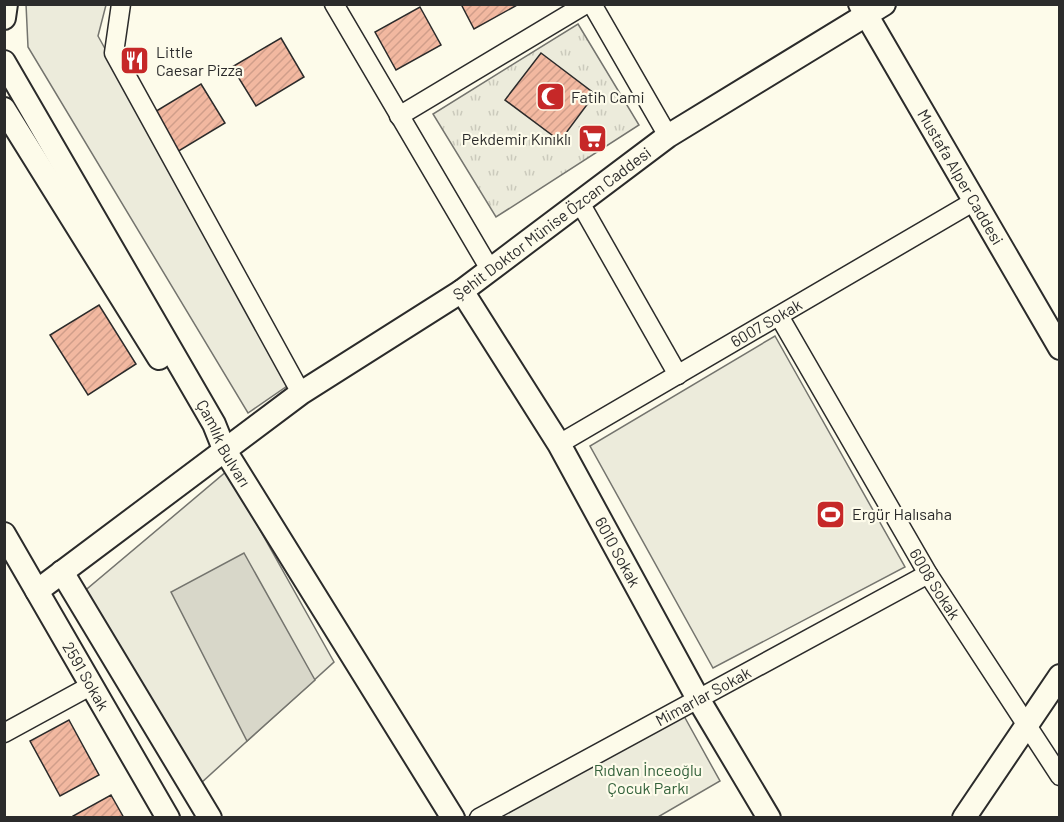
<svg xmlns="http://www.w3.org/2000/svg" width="1064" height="822" font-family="Barlow,sans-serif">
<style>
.grass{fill:url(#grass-tufts);stroke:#74746e;stroke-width:1.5}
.park{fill:#ecebdb;stroke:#74746e;stroke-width:1.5}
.water{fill:#d8d7c9;stroke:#74746e;stroke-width:1.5}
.building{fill:url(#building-hatch);stroke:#2b2b2b;stroke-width:1.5}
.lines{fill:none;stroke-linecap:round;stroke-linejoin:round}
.minor-casing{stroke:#2b2b2b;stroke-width:21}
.tertiary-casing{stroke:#2b2b2b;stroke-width:26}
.minor{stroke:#fdfbea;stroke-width:18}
.tertiary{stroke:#fdfbea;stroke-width:22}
.labels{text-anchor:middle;stroke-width:4.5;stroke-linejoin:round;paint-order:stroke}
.poi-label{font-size:16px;fill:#2b2b2b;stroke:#fdfbea;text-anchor:start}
.street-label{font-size:16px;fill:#2b2b2b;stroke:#fdfbea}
.park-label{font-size:16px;fill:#34623c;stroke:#fdfbea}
</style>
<defs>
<pattern id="grass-tufts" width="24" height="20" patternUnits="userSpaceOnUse" patternTransform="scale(1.5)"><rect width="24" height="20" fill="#ecebdb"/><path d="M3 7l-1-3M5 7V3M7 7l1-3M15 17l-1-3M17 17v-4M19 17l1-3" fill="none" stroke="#cbcabc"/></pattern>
<pattern id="building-hatch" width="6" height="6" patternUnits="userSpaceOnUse" patternTransform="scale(1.5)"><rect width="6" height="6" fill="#f2b8a0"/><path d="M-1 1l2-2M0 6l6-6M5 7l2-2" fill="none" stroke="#d09e8a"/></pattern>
</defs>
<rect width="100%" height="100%" fill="#fdfbea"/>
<path class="grass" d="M578,24l61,101 -143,92 -63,-103z"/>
<path class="park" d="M26,4l80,1 -8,31 192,348 -42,29 -220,-366z
M775,336l130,231 -192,101 -123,-222z
M227,471l107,191 -144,131 -109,-199z
M684,716l36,65 -62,36 -162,1z"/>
<path class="water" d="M244,553l71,127 -68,61 -76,-149z"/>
<path class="building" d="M461,4h58l-45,25z
M420,7l21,38 -45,25 -21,-38z
M281,38l23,39 -48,29 -24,-39z
M541,53l54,41 -35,47 -55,-41z
M201,84l24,39 -48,29 -24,-39z
M99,305l37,59 -48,31 -38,-60z
M69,720l30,55 -39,21 -30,-55z
M111,795l13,23h-50l-1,-2z"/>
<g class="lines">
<defs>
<g id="minor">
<path d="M121,4l-7,49 187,340"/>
<path d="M334,4l157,267"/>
<path d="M592,4l76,132"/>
<path d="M399,116l187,-112"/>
<path d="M579,201l99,174"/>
<path id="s1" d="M779,316l149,258 132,202"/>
<path id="s2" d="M559,444l414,-242"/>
<path d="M4,733l88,-48"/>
<path id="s3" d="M479,818l449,-244"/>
</g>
<g id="tertiary">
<path id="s4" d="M860,4l200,344"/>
<path d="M4,18l2,-14"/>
<path id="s5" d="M4,62l210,362 10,25 229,369"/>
<path d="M4,109l155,249"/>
<path id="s6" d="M462,291l97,153 138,253 72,121"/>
<path id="s7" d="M4,534l164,284"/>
<path d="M62,572l148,246"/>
<path id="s8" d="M37,591l264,-198 161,-102 206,-155 216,-132"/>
<path d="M964,818l96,-142"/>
</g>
</defs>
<use href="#minor" class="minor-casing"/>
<use href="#tertiary" class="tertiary-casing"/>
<use href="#minor" class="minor"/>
<use href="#tertiary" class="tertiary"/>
</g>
<defs>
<symbol id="restaurant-square" viewBox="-11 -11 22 22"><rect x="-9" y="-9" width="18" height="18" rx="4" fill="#c62828" stroke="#fdfbea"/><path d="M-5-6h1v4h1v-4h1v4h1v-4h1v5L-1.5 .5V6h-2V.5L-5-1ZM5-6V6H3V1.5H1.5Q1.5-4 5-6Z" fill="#fff"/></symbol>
<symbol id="mosque-square" viewBox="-11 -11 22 22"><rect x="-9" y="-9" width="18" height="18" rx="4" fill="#c62828" stroke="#fdfbea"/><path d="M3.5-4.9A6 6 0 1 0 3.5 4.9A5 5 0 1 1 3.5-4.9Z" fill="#fff"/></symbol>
<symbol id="supermarket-square" viewBox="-11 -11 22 22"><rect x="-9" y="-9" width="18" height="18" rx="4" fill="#c62828" stroke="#fdfbea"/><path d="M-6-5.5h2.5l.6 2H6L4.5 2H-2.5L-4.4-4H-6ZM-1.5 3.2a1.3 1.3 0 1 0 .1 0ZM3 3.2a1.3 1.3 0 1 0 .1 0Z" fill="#fff"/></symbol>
<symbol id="stadium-square" viewBox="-11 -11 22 22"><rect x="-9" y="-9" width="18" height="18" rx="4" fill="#c62828" stroke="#fdfbea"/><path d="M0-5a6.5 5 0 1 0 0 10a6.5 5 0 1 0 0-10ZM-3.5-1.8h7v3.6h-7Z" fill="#fff"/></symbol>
</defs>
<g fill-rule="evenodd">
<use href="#restaurant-square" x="118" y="44" width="33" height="33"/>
<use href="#mosque-square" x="534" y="80" width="33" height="33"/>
<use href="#supermarket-square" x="576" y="122" width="33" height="33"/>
<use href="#stadium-square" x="814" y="498" width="33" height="33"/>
</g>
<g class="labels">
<g class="poi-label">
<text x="156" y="58">Little<tspan x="156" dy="18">Caesar Pizza</tspan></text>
<text x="571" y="103">Fatih Cami</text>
<text x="571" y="145" text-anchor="end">Pekdemir Kınıklı</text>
<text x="852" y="520">Ergür Halısaha</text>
</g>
<g class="street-label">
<text dy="6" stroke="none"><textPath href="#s4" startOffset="200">Mustafa Alper Caddesi</textPath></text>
<text dy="6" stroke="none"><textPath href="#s8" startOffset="633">Şehit Doktor Münise Özcan Caddesi</textPath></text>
<text dy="6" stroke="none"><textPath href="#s2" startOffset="240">6007 Sokak</textPath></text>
<text dy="6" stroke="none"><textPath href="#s5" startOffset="440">Çamlık Bulvarı</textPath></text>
<text dy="6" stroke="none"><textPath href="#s6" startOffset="304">6010 Sokak</textPath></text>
<text dy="6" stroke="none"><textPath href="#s1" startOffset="310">6008 Sokak</textPath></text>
<text dy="6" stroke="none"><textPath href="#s7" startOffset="164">2591 Sokak</textPath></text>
<text dy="6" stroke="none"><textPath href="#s3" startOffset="255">Mimarlar Sokak</textPath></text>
</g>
<g class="park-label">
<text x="648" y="776">Rıdvan İnceoğlu<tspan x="648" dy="18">Çocuk Parkı</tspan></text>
</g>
</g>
<rect width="1064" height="822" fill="none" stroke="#2b2b2b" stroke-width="12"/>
</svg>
